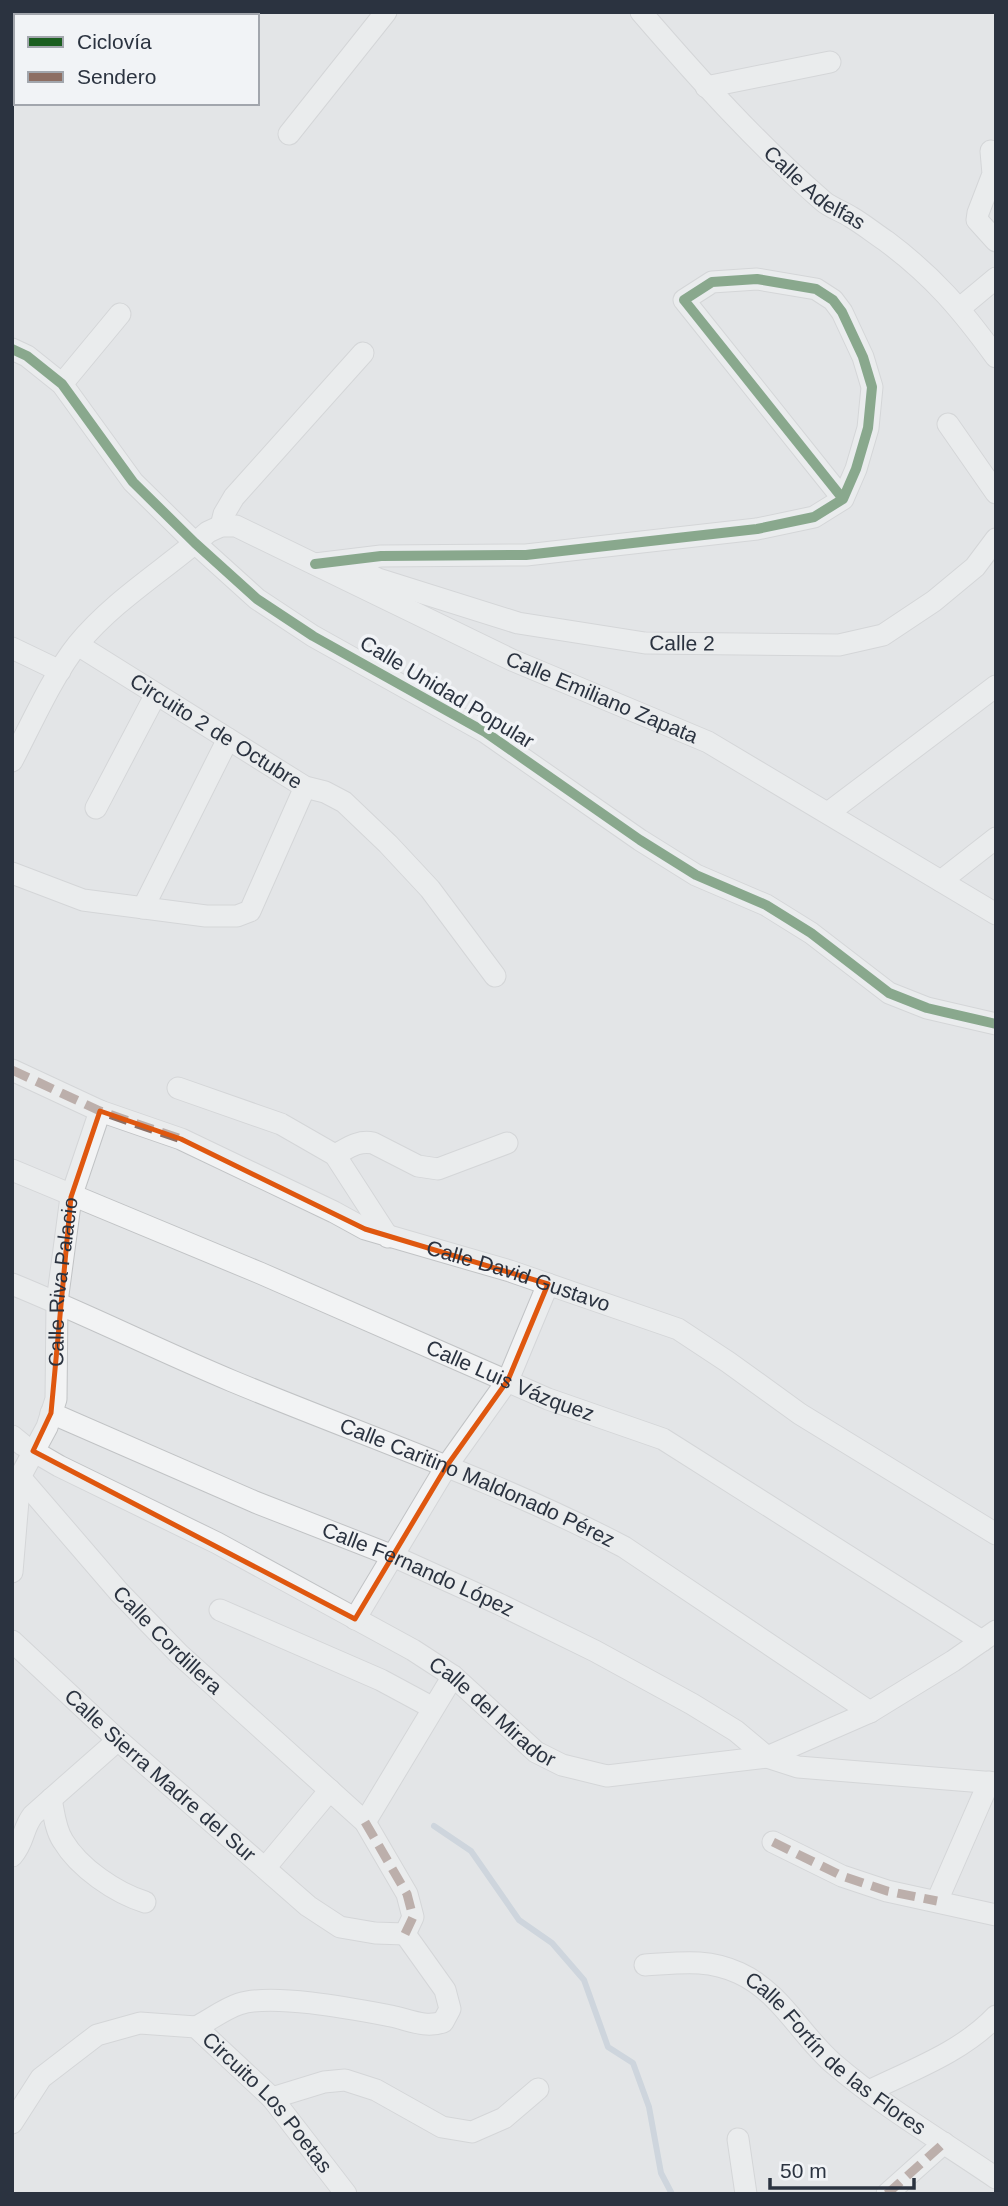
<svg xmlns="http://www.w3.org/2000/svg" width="1008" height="2206" font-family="Arial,sans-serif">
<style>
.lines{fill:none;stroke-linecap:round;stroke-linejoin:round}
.stream{stroke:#b3c2d0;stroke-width:6}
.minor-casing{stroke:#c1c3c5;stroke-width:23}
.minor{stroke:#f2f3f4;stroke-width:21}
.quiet{stroke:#8d6e63;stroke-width:9;stroke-dasharray:18 9;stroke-linecap:butt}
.cycleway-casing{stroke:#f1f3f6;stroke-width:15}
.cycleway{stroke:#1b5e20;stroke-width:10}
.marked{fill:none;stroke:#df570f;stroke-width:5;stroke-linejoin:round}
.labels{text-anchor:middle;stroke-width:7;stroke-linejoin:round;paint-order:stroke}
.street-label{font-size:21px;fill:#2b3340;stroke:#f1f3f6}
</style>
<rect width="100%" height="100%" fill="#e3e5e7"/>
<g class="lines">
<path class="stream" d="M434,1826l37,25 48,69 33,23 32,37 24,67 25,16 16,44 12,66 11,21"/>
<defs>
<g id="minor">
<path id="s1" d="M641,12c57,66 116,132 182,189 8,7 19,10 28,16 12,7 23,16 35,24 48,36 75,68 110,116"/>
<path d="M706,87l124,-25"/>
<path d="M289,134l97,-122"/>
<path d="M991,151l2,23 -15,39 -1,7 19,21"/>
<path d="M960,308l36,-30"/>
<path d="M12,349l15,7 35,28 71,98 62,61 62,56 56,37 172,96 155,108 56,35 70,30 45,28 78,60 38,15 69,16"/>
<path d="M62,384l58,-70"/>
<path d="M948,424l48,69"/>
<path d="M221,526l3,-12 10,-17 129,-144"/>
<path d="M315,564l66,-8 145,-1 231,-26 57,-12 29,-18 13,-30 12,-41 4,-41 -9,-30 -21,-45 -9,-12 -17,-11 -59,-10 -45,3 -28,18 159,199"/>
<path id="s2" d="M357,568l21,11 140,44 127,20 194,2 44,-10 51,-34 41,-34 21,-28"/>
<path id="s3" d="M78,645l227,142 20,5 19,10 44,42 42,45 65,87"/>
<path d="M12,648l48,23"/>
<path id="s4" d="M12,761c19,-36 41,-86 66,-117 36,-44 88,-75 130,-112l13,-6h15l276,134 196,82 288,172"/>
<path d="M96,808l60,-114"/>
<path d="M828,813l168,-127"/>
<path d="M12,873l71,27 123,16h31l13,-5 55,-124"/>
<path d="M941,881l55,-43"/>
<path d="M143,908l85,-169"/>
<path id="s5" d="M12,1070l88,41 81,28 153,73 31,17 145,42 168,58 50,33 72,52 196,120"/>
<path d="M178,1088l103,36 54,31 53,82"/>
<path d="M335,1155c13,-7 23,-15 38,-12l45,23 20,3 69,-26"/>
<path id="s6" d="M12,1170l248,103 288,126 115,40 319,202"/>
<path id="s7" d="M12,1284c74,30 146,66 220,97 130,54 266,100 392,166l246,165"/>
<path id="s8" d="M51,1413l204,89 138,54 106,48 96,47 97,53 44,27 31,26 31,10 198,16"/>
<path id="s9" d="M12,1436l11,9 36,21 158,77 196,107 40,26 83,76 26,13 45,11 160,-19 103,-45 83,-51 43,-30"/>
<path id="s10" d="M20,1477l99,115 60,62 186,168 42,72 6,23 -8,17"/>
<path id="s11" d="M12,1572l8,-95 27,-50 9,-28 1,-97 14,-105 29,-86"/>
<path d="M220,1610l161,70 52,28"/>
<path d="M355,1619l91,-152 62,-87 40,-96"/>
<path id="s12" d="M12,1641l106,99 190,166 32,21 35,6 30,1"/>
<path d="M51,1799c3,14 4,30 12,42 16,27 53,52 82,61"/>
<path d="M365,1822l88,-146"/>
<path d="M773,1842l69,34 45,15 109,24"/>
<path d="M12,1856c13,-15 10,-27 21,-41l85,-75"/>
<path d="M265,1868l65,-78"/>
<path d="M937,1901l52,-119"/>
<path id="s13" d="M645,1965c34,-2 62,-7 94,8 42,19 62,63 95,91 50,43 108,77 162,114"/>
<path d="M196,2027c14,-7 28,-18 43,-23 34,-11 115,5 152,12 19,4 34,12 52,6l7,-13 -5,-19 -40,-56"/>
<path d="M869,2091c43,-21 93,-39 127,-75"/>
<path d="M272,2098l52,-16 21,-2 31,10 66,37 30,5 32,-14 34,-29"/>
<path id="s14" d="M12,2123l29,-45 56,-43 43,-12 56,4 76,71 74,96"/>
<path d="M738,2139l8,55"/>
<path d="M887,2194l57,-51"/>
</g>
</defs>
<use href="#minor" class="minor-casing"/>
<use href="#minor" class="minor"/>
<path class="quiet" d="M12,1070l88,41 81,28
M365,1822l42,72 6,23 -8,17
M773,1842l69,34 45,15 50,10
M887,2194l57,-51"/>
<defs>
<path id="cycleway" d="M12,349l15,7 35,28 71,98 62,61 62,56 56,37 172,96 155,108 56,35 70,30 45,28 78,60 38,15 69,16
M315,564l66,-8 145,-1 231,-26 57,-12 29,-18 13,-30 12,-41 4,-41 -9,-30 -21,-45 -9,-12 -17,-11 -59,-10 -45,3 -28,18 159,199"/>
</defs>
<use href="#cycleway" class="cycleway-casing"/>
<use href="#cycleway" class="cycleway"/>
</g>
<path d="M0 0H1008V2206H0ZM100,1111l81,28 184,90 183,55 -40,96 -62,87 -91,152 -322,-168 18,-38 20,-216z" fill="#e3e5e7" fill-opacity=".55" fill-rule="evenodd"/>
<path class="marked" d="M100,1111l81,28 184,90 183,55 -40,96 -62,87 -91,152 -322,-168 18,-38 20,-216z"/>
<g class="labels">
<g class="street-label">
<text dy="7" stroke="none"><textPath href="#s1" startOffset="248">Calle Adelfas</textPath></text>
<text dy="7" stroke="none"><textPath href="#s2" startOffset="336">Calle 2</textPath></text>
<text transform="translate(447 692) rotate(31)" y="7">Calle Unidad Popular</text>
<text dy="7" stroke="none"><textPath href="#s4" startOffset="740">Calle Emiliano Zapata</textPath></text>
<text dy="7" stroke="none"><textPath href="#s3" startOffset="163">Circuito 2 de Octubre</textPath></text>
<text dy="7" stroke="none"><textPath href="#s5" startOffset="548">Calle David Gustavo</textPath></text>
<text dy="7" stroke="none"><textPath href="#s11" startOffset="299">Calle Riva Palacio</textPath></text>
<text dy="7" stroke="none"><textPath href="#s6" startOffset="541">Calle Luis Vázquez</textPath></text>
<text dy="7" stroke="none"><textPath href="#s7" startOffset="506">Calle Caritino Maldonado Pérez</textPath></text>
<text dy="7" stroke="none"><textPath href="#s8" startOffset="399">Calle Fernando López</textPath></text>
<text dy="7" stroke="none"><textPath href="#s10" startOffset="220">Calle Cordillera</textPath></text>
<text dy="7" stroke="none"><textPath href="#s9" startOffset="556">Calle del Mirador</textPath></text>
<text dy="7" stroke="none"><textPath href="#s12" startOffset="200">Calle Sierra Madre del Sur</textPath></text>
<text dy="7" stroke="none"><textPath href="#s13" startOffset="222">Calle Fortín de las Flores</textPath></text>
<text dy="7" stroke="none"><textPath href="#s14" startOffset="329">Circuito Los Poetas</textPath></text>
</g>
</g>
<rect width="1008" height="2206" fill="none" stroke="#2b3340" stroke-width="28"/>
<rect x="14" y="14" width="245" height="91" fill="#f1f3f6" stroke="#a2a6ad" stroke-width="2"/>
<rect x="28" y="37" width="35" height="10" fill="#1b5e20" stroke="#a2a6ad" stroke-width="2"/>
<text x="77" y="49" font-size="21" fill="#2b3340">Ciclovía</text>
<rect x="28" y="72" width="35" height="10" fill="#8d6e63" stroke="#a2a6ad" stroke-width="2"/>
<text x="77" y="84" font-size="21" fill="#2b3340">Sendero</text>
<path d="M770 2178v10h144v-10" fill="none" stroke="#2b3340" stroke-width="3.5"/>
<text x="780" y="2178" font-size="21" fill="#2b3340" stroke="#f1f3f6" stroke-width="5" paint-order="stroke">50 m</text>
</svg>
